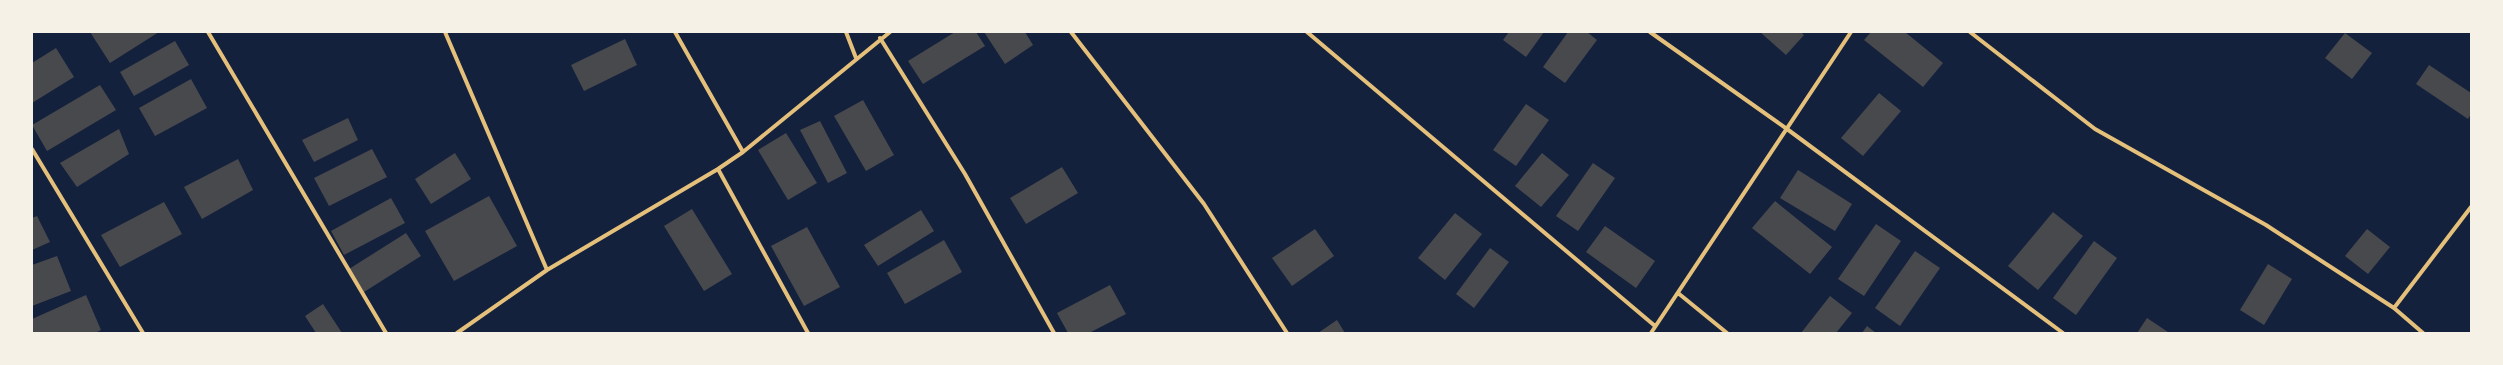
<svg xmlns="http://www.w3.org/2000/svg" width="2503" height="365" font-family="'Public Sans',sans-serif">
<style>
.building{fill:#48494c}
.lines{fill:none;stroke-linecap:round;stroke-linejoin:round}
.minor{stroke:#e5c07b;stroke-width:4}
</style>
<rect width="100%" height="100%" fill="#14213d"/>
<path class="building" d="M90,32h69l-49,31z
M955,32h21l9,14 -62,38 -15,-23z
M984,32h41l8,13 -28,19z
M1509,32h35l-18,25 -23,-17z
M1568,32h19l10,8 -32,43 -22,-16z
M1760,32h41l3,3 -18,20z
M1871,32h34l38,31 -20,24 -59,-47z
M2345,33l27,20 -20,26 -27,-21z
M625,39l12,26 -53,26 -13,-26z
M175,41l14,24 -55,31 -14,-24z
M56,48l18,29 -42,26v-40z
M2429,65l42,28v21l-3,5 -52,-35z
M191,79l16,29 -52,28 -16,-28z
M100,85l16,25 -69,41 -15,-26z
M1879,93l22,18 -38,45 -22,-18z
M863,100l31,55 -28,16 -32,-55z
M1526,104l23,16 -33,46 -23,-16z
M348,118l10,22 -44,22 -12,-22z
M820,121l27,52 -19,10 -28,-53z
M119,129l10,25 -52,33 -17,-24z
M786,133l31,50 -29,17 -30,-50z
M372,149l15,28 -58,29 -15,-28z
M455,153l16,26 -40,25 -16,-25z
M1542,153l27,22 -28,32 -26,-21z
M238,159l15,31 -51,29 -18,-32z
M1593,163l22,15 -37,53 -22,-15z
M1062,167l16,26 -52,31 -16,-26z
M1798,170l54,34 -17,27 -55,-33z
M489,196l28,50 -63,35 -29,-50z
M391,198l14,25 -61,32 -13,-24z
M1775,201l57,46 -22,27 -58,-46z
M164,202l18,32 -62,33 -19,-32z
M692,209l40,65 -28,17 -40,-65z
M921,210l13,21 -56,35 -14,-21z
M2053,212l30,24 -45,54 -30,-24z
M1455,213l27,21 -37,46 -27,-22z
M37,216l13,26 -18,8v-32z
M1876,224l25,17 -37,55 -26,-17z
M1605,226l50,35 -19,27 -50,-36z
M807,227l33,60 -36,19 -33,-60z
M1315,229l19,27 -42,30 -20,-28z
M2367,229l23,18 -22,27 -23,-18z
M406,233l15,23 -57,36 -15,-23z
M944,240l18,32 -57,32 -18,-31z
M2094,241l23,17 -41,57 -23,-17z
M1490,248l19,14 -35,46 -18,-14z
M1915,251l25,17 -40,58 -25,-18z
M57,256l14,35 -39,15v-41z
M2268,264l24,15 -28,46 -24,-15z
M1110,285l16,29 -37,19h-21l-11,-20z
M86,295l15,35 -6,3h-63v-14z
M1830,296l22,17 -16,20h-35z
M323,304l19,29h-26l-11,-17z
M2147,318l21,14 -1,1h-30z
M1337,320l8,13h-27z
M1867,326l9,7h-14z"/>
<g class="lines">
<path class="minor" d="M208,32l178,301
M445,32l102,238
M675,32l68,120
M846,32l10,26
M1071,32l133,172 83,129
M1307,32l348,294
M1650,32l137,97 276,204
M1970,32l125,97 171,96 128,83 29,25
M880,38l85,136 89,159
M32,149l111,184
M718,169l90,164
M1678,293l49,40
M2394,308l77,-101
M457,333l90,-63 171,-101 25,-17 147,-120
M1651,333l200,-301"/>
</g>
<rect width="2503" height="365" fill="none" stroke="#f6f1e7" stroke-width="66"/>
</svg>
